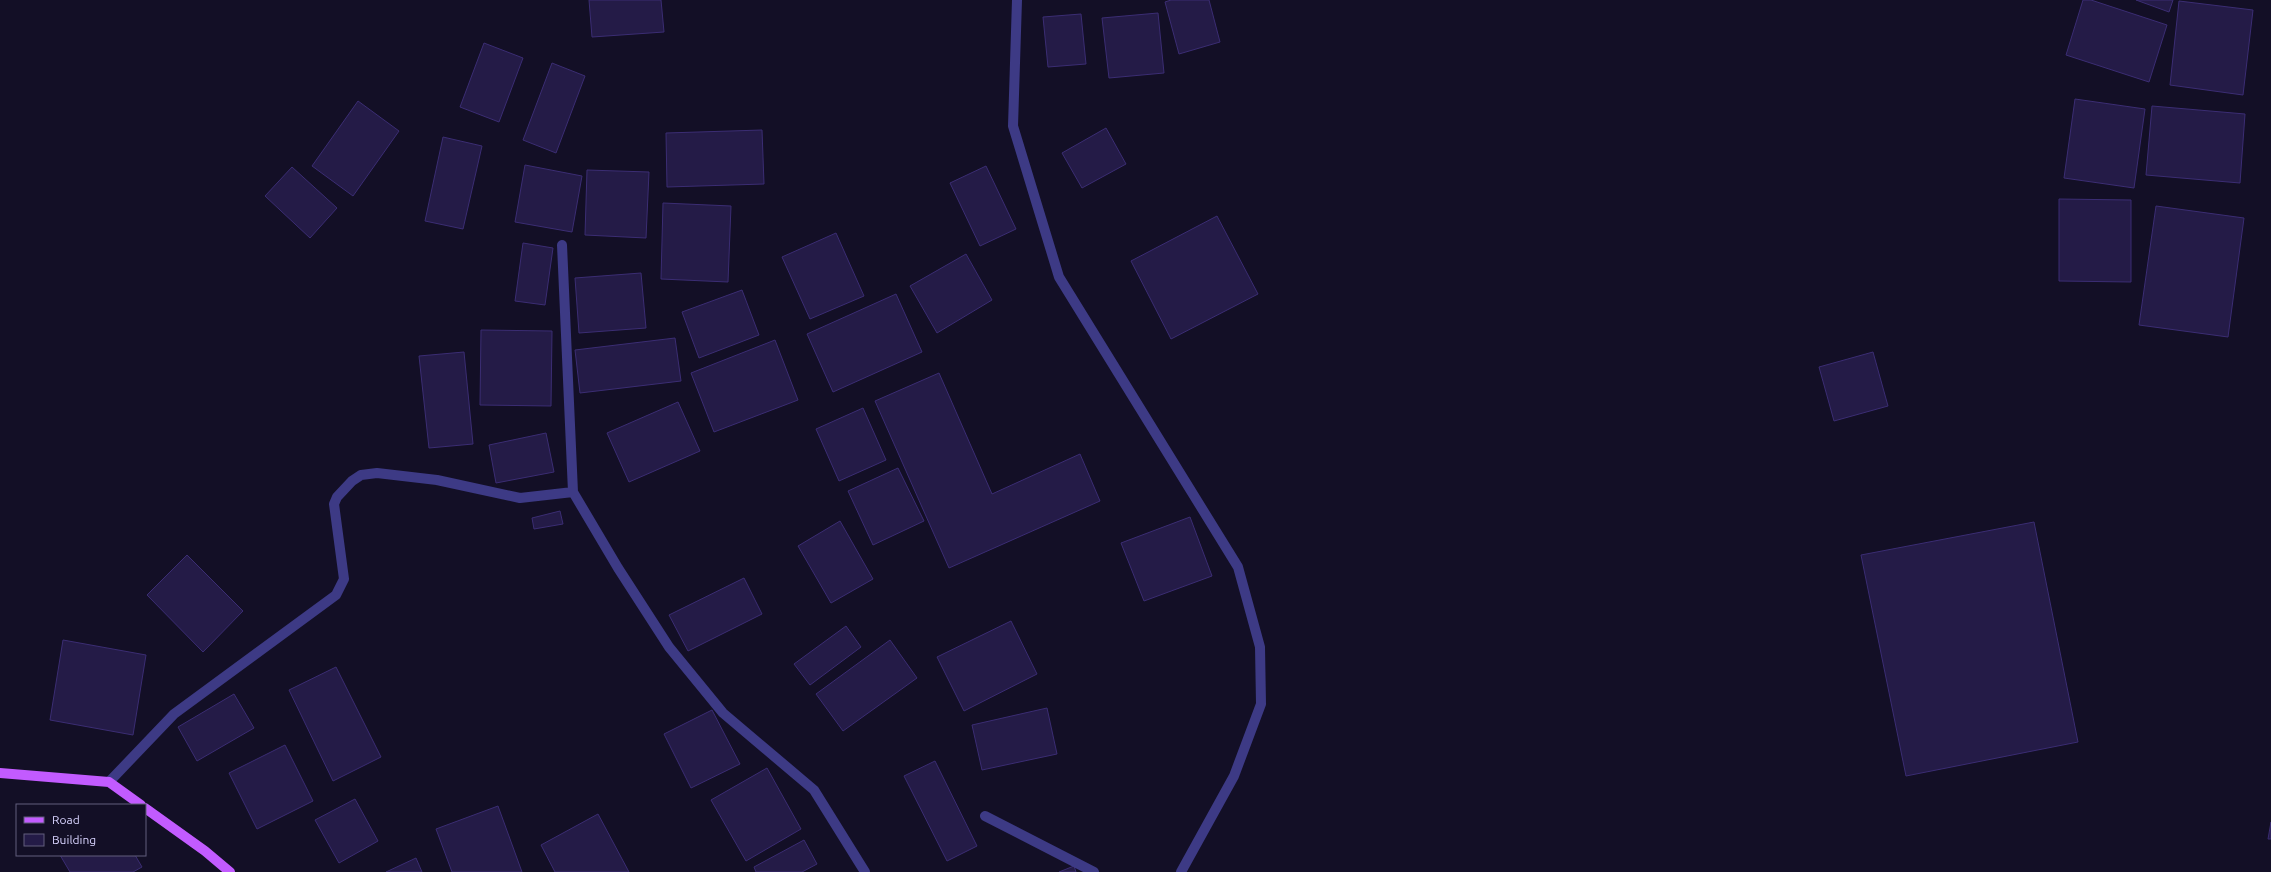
<svg xmlns="http://www.w3.org/2000/svg" width="2271" height="872" font-family="Ubuntu,sans-serif">
<style>
.building{fill:#241b47;stroke:#3b2d73}
.lines{fill:none;stroke-linecap:round;stroke-linejoin:round}
.minor{stroke:#3d3a85;stroke-width:10}
.major{stroke:#c25bff;stroke-width:10}
</style>
<rect width="100%" height="100%" fill="#130f26"/>
<path class="building" d="M589,0h72l3,32 -72,5z
M1171,0h38l11,42 -41,12 -14,-52z
M2083,0h8l76,25 -18,57 -83,-27z
M2136,0h37l-4,12z
M2179,1l74,9 -10,85 -73,-10z
M1158,13l6,60 -55,5 -7,-60z
M1081,14l5,50 -38,3 -5,-50z
M484,43l39,15 -24,64 -39,-15z
M552,63l33,13 -29,77 -33,-13z
M2075,99l70,10 -11,79 -70,-10z
M358,101l41,30 -46,65 -41,-30z
M2152,106l93,8 -5,69 -94,-8z
M1106,128l20,36 -44,24 -20,-35z
M762,130l2,54 -97,3 -1,-54z
M443,137l39,9 -19,83 -38,-8z
M525,165l57,11 -10,56 -57,-10z
M986,166l30,63 -36,17 -30,-63z
M292,167l45,41 -27,30 -45,-42z
M587,170l62,2 -3,66 -61,-3z
M2059,199l72,1v82l-72,-1z
M663,203l68,3 -3,76 -67,-3z
M2156,206l88,12 -16,119 -89,-12z
M1217,216l41,78 -87,45 -40,-78z
M836,233l28,63 -54,23 -28,-62z
M523,243l30,5 -8,57 -30,-4z
M966,254l26,46 -55,33 -27,-47z
M641,273l5,55 -67,5 -4,-55z
M742,290l17,45 -60,23 -17,-46z
M896,294l26,58 -89,40 -26,-58z
M481,330l71,1 -1,75 -71,-1z
M675,338l6,43 -101,12 -5,-43z
M775,340l23,60 -84,32 -23,-59z
M464,352l9,92 -44,4 -10,-92z
M1873,352l15,54 -54,15 -15,-54z
M939,373l53,121 88,-40 20,47 -151,67 -74,-167z
M678,402l22,49 -71,31 -22,-49z
M863,408l23,52 -47,21 -23,-52z
M546,433l8,39 -58,11 -7,-38z
M898,468l26,53 -51,24 -25,-54z
M560,511l3,13 -29,5 -2,-11z
M1190,517l22,59 -68,25 -23,-58z
M840,521l33,58 -42,24 -33,-57z
M2034,522l44,220 -172,34 -45,-221z
M187,555l56,56 -40,41 -56,-57z
M744,578l18,36 -74,37 -19,-36z
M1011,621l26,53 -73,37 -27,-54z
M846,626l15,21 -51,38 -16,-21z
M63,640l83,15 -13,80 -83,-15z
M890,640l27,38 -74,53 -27,-37z
M336,667l45,90 -48,24 -44,-91z
M234,694l20,34 -57,33 -19,-34z
M1047,708l10,46 -75,16 -10,-45z
M712,710l28,54 -49,24 -27,-54z
M285,745l28,56 -56,28 -28,-56z
M935,761l42,85 -30,15 -43,-85z
M767,768l34,61 -55,32 -35,-61z
M355,799l23,42 -39,22 -24,-43z
M498,806l24,66h-70l-16,-43z
M598,814l31,58h-74l-14,-27z
M2271,822v17h-3z
M804,840l13,24 -15,8h-46l-2,-5z
M60,855h75l7,12 -9,5h-63z
M416,858l6,14h-36z
M1074,866l2,6h-17z"/>
<g class="lines">
<path class="minor" d="M1017,0l-4,126 46,151 179,290 22,80 1,57 -27,72 -53,96
M562,245l11,247
M109,782l65,-68 162,-119 8,-16 -10,-75 3,-7 15,-16 9,-6 16,-2 60,7 83,18 53,-6 45,76 51,79 54,66 91,77 51,82
M985,816l109,56"/>
<path class="major" d="M0,773l109,9 32,23
M145,808l60,43 25,21"/>
</g>
<rect x="16" y="804" width="130" height="52" fill="#130f26" stroke="#625e7d"/>
<rect x="24" y="817" width="20" height="6" fill="#c25bff" stroke="#625e7d"/>
<text x="52" y="824" font-size="12" fill="#d9d4ff">Road</text>
<rect x="24" y="834" width="20" height="12" fill="#241b47" stroke="#625e7d"/>
<text x="52" y="844" font-size="12" fill="#d9d4ff">Building</text>
</svg>
